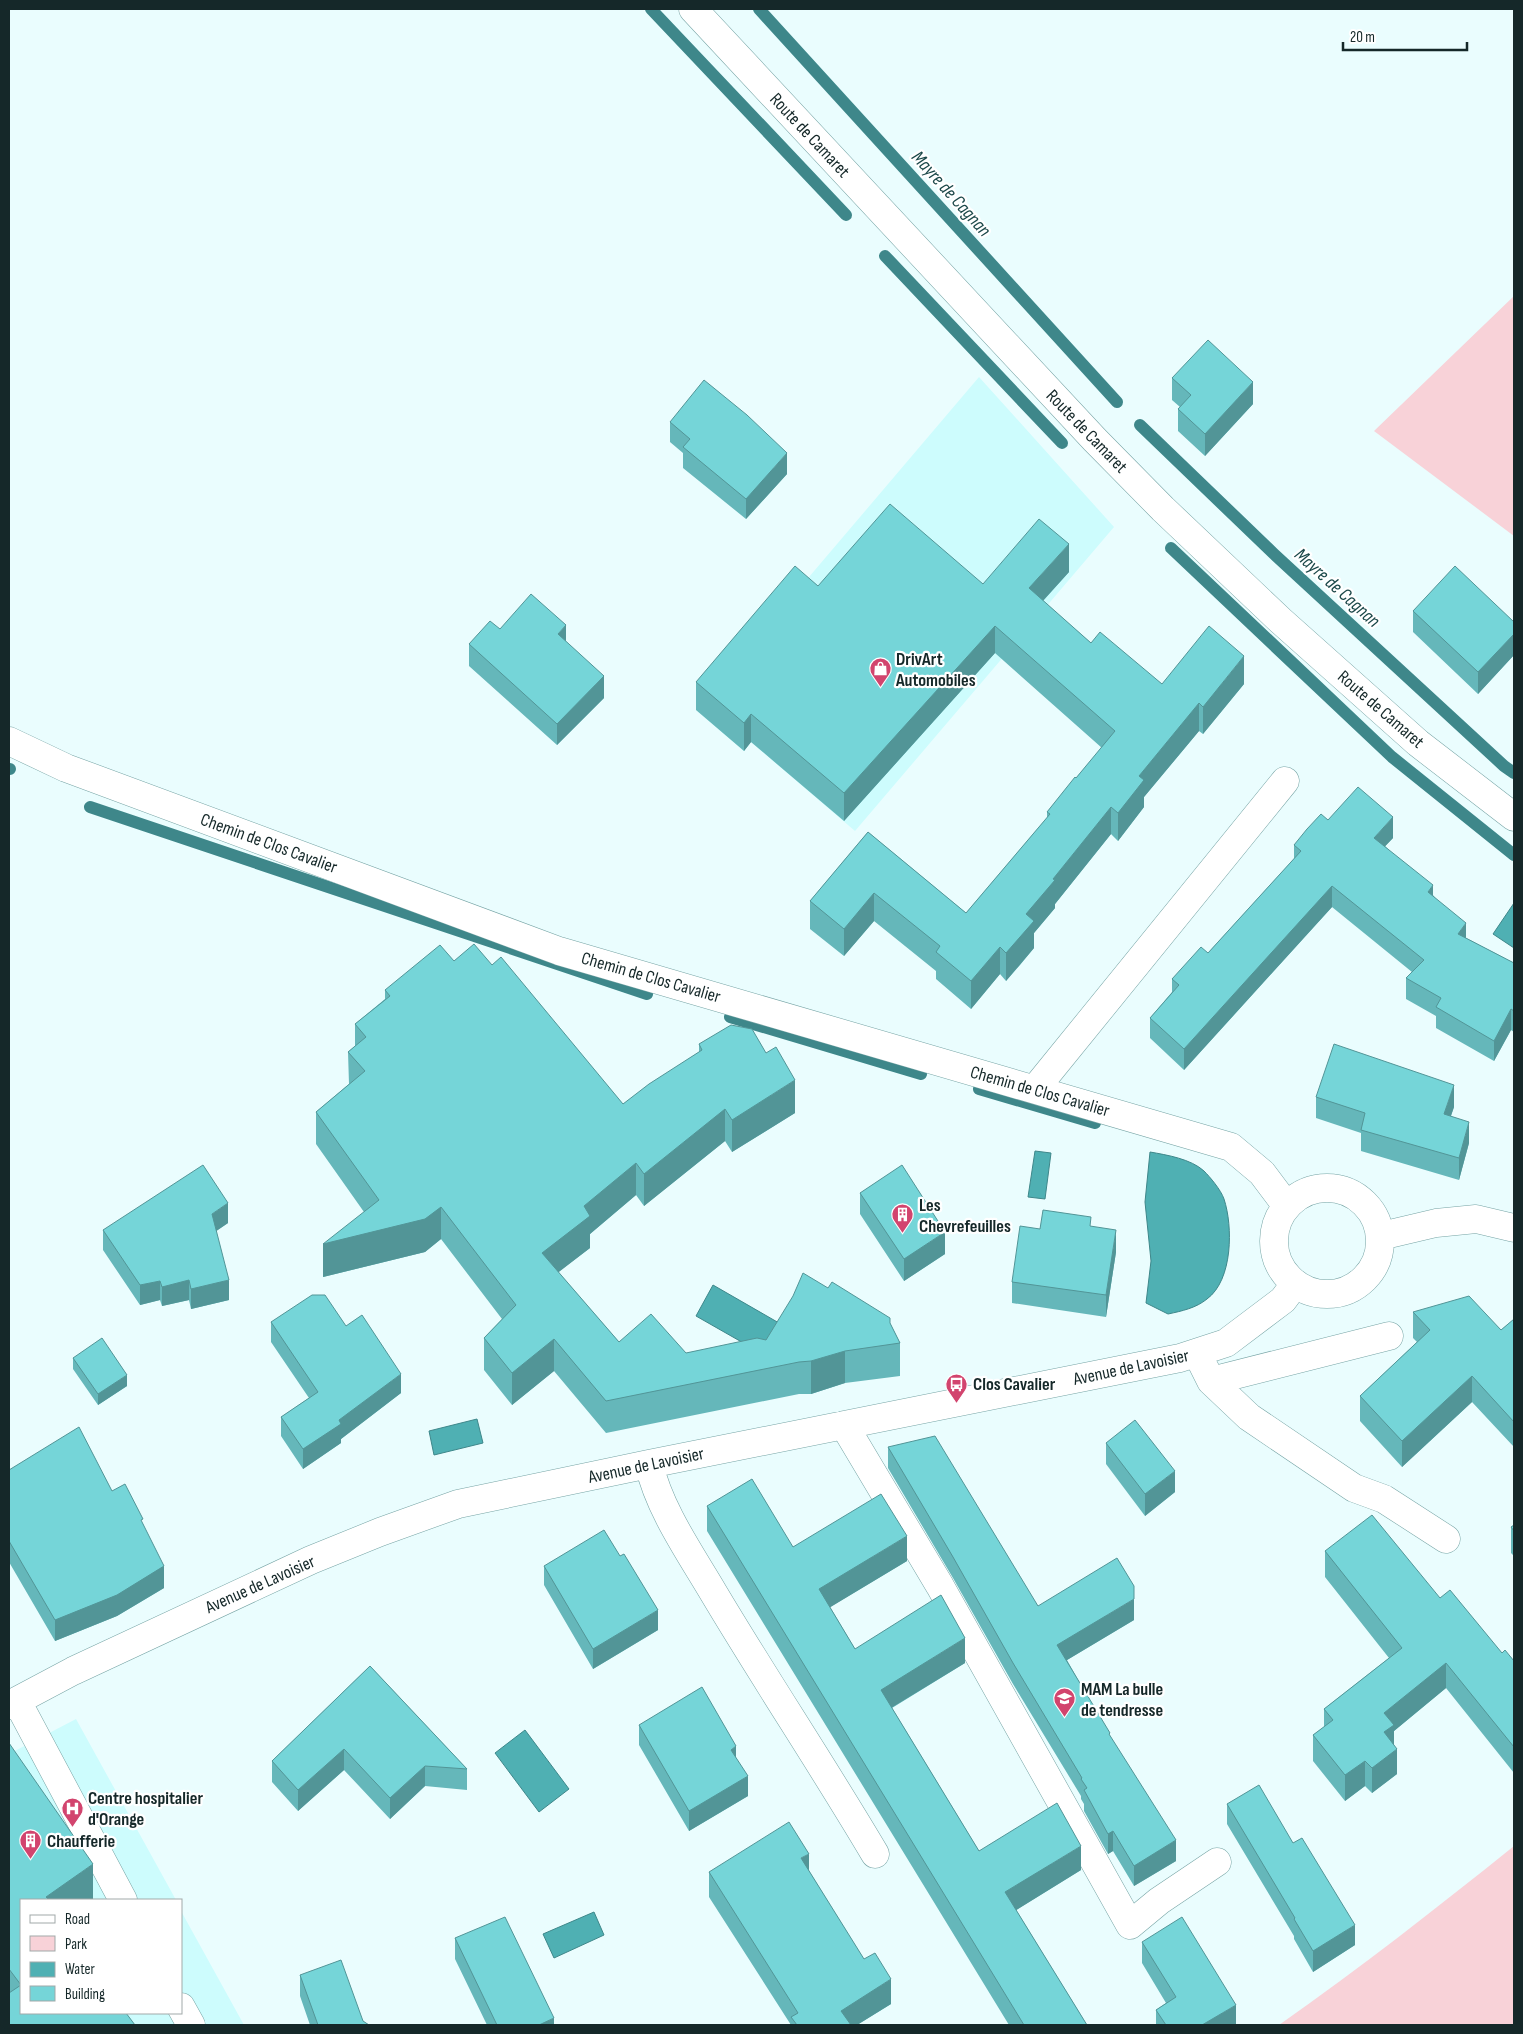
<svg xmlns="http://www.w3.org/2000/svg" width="1523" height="2034" font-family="'Sofia Sans Condensed',sans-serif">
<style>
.built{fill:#cdfcfd}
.green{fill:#f8d2d8}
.water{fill:#4fb0b3;stroke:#3e878a}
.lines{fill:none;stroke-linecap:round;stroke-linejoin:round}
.stream{stroke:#3e878a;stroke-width:12}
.minor-casing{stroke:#76a4a5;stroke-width:29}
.major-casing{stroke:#76a4a5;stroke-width:29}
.minor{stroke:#fff;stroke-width:28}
.major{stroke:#fff;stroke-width:28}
.wall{fill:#65b7ba}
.shaded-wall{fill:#529597}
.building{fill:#75d5d8;stroke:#529597}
.labels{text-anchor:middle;stroke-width:4.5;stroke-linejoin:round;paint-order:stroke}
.street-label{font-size:18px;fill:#152829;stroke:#fff}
.poi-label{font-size:18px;font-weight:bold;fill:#152829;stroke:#fff;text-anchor:start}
.water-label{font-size:19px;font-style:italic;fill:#1b4849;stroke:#fff}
</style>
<rect width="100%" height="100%" fill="#eafdfe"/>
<path class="built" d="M979,377l135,150 -259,304 -104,-89 -7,9 -48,-41z
M76,1719l100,181h-155v113h160v-102l63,114h-235v-271z"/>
<path class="green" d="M1514,296v240l-140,-105z
M1514,1846v179h-235c81,-57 158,-117 235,-179z"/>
<path class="water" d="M1514,903v45l-21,-14z
M1035,1151l16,2 -6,46 -17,-2z
M1150,1152c17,3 41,7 54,19 6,6 17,19 20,28 9,27 9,81 -17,100 -11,9 -25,12 -39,15l-22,-11 5,-42 -6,-59z
M713,1285l66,38 -18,30 -65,-37z
M477,1419l6,24 -49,12 -5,-24z
M525,1730l44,59 -30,23 -44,-59z
M594,1912l10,23 -50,23 -11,-24z"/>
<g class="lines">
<path class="stream" d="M651,9l195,206
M759,9l358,393
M885,256l177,187
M1140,425l134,129 230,212 10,7
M1171,548l221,209 122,98
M9,769h1
M90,807l557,187
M730,1017l191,57
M979,1089l116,34"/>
<defs>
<path id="minor" d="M9,741l57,27 493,183 672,196 31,26 24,32
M1035,1089l250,-308
M1274 1241a53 53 0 1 1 106 0a53 53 0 1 1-106 0Z
M1381,1236l55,-13 40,-4 38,9
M1197,1353l14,28 38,36 105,71 30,11 62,40
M1211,1381l178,-45
M844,1425l96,161 190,339 29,-24 58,-39
M649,1464c10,45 41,89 64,128 53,89 110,174 162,262
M17,1701l106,199
M9,1705l64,-34 238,-111 69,-28 78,-28 191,-40 531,-106 46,-15 57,-43 12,-16
M181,2007l10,18"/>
<path id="major" d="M693,9l402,431 68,69 117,111 138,123 96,74"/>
</defs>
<use href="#minor" class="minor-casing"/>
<use href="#major" class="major-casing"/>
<use href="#minor" class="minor"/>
<use href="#major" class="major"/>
</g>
<path class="wall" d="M1172,378l81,26 -48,52 -27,-25v-22l2,-2 -8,-7z
M670,422l117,52 -41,45 -63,-51v-15l-13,-11z
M1069,572l-26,29 48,42 71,41h82l-41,50 -4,-3 -55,66v10l-26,34 -7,-7 -56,70v4l-21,25v15l-14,17 -14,16 -6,-7 -29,35 -35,-30v-8l-62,-50 -30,35 -34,-27v-28l58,-69 98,81 81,-95v-6l29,-34 26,-30 -107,-95 -151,168 -93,-79 -7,9 -48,-41v-28l122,-96 165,-2z
M1413,611l101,11v33l-36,39 -65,-62z
M500,629l66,13 38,56 -47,47 -88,-79v-22z
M1328,820l65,18 -8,8 48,49 33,43 48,25v69l-3,-2 -17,31 -58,-33v-12l-30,-17v-21l6,-6 -80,-65 -148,163 -34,-32v-20l22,-26v-13l36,-26 86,-94v-14z
M454,961l38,4 131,139 76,-52v-8l96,69 -63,39 -7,-11 -81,65 -8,-11 -46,39v14l-32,24 61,70 67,11 80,-13 124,-17 10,20v33l-55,7 -34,11h-12l-193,39 -52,-62 -42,34 -28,-35v-32l18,-19 -61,-80 -16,13 -102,25 41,-65 -48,-68v-32l33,-28 -1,-32 7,-6v-22l30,-25v-9z
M1316,1097l138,10 -3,9 18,27 -10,37 -98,-29v-18l-45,-15z
M860,1193l85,61 -41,27 -44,-67z
M228,1223l-12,8 13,69 -38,9 -2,-9 -27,6 -2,-6 -20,5 -37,-55v-20z
M1091,1227l25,25 -10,65 -94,-14v-21l28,-53z
M1413,1312l88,18 13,-11v128l-42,-45 -70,65 -42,-46v-25l57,-54 -4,-4z
M271,1322l75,4 55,67 -60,46v4l-38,26 -22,-33v-19l28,-19 -38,-56z
M73,1358l54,28 -29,19 -25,-36z
M1106,1443l69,49 -30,24 -39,-52z
M888,1447l150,159 96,14 -67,40 43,77 66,124 -42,25 -21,-35 -5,3 -24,-43v-7l-3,-5v-3l-68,-112 -60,-106 -65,-110z
M9,1470l103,21 31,33 21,64 -47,28 -62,25 -46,-79z
M707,1506l86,41 114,14 -77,46 25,42 110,14 -73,45 87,143 102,19 -65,40 71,115h-78l-302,-494z
M1514,1525v31l-3,-3v-26z
M1325,1551l115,47 62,55 12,8v112l-68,-85 -52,43v13l3,30 -25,19 -7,-7 -20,15 -32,-40v-26l11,-8v-18l65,-51 -64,-81z
M544,1566l114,64 -65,39 -49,-84z
M370,1666l97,103v21l-42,-4 -35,33 -46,-49 -46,41 -26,-29v-21z
M639,1725l97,33 12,38 -59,35 -50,-86z
M9,1743l84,157h-72l114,125h-126z
M1227,1804l66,39 62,102 -42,27 -19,-33v-3l-67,-112z
M809,1871l82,133 -34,21h-66l-82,-128v-25z
M455,1938l99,87h-67l-32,-66z
M1142,1942l94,83h-80v-15l10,-7 -24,-40z
M300,1975l63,46 6,4h-59l-10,-29z"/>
<path class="shaded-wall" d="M1253,382v22l-48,52v-22z
M787,453v21l-41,45v-20z
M1069,544v28l-40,44v-28z
M566,625v21l-8,-12z
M995,626v27l-151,168v-28z
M1514,634v21l-36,39v-22z
M1244,656v28l-41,50v-27z
M604,676v22l-47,47v-21z
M1199,703v28l-55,66v10l-26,34v-28l21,-37z
M751,714v28l-7,9v-28z
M1111,807v27l-56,70v4l-21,25v15l-28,33v-28l20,-39 27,-35z
M1393,817v21l-19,20v-20z
M1433,885v21l-5,-14z
M1332,886v21l-148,163v-21z
M874,893v28l-30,35v-27z
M1466,923v20l-8,-9z
M1000,947v27l-29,35v-28z
M1511,1009v21l-17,31v-20z
M795,1080v33l-63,39v-32z
M1454,1085v22l-10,28v-21z
M725,1109v32l-81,65v-32z
M1469,1122v21l-10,37v-22z
M636,1163v32l-46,39v14l-48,37v-32l42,-47z
M228,1203v20l-16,11v-20z
M441,1207v32l-16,13 -102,25v-33z
M1116,1230v22l-10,65v-22z
M945,1232v22l-41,27v-22z
M189,1280v20l-27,6v-19z
M229,1280v20l-38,9v-20z
M160,1281v19l-20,5v-20z
M554,1339v32l-42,34v-32z
M845,1351v32l-34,11v-33z
M401,1374v19l-60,46v4l-38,26v-20l36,-29z
M127,1375v11l-29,19v-11z
M1472,1376v26l-70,65v-26z
M1175,1471v21l-30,24v-22z
M907,1536v25l-88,53v-25z
M164,1566v22l-47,28 -62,25v-21z
M1134,1599v21l-77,46v-21z
M658,1610v20l-65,39v-20z
M965,1638v25l-84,51v-24z
M1446,1663v25l-52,43v19l-10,-18v-19z
M736,1746v20l-5,-16z
M344,1749v21l-46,41v-21z
M1397,1749v25l-25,19v-25z
M1365,1761v25l-20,15v-26z
M425,1766v20l-35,33v-21z
M748,1776v20l-59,35v-20z
M1113,1831v20l-5,3v-20z
M1176,1840v21l-42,25v-20z
M1081,1846v24l-76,47v-25z
M809,1854v24l-8,-20z
M93,1864v36h-47v-3z
M1355,1925v20l-42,27v-21z
M891,1979v25l-34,21h-16v-14z
M1236,2005v20h-34z
M554,2018v7h-15z"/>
<path class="building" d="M1208,340l45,42 -48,52 -27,-25 13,-14 -19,-17z
M704,380l43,35 40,38 -41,46 -63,-52 7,-8 -20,-17z
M890,504l93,80 56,-65 30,25 -40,44 62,55 9,-11 62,52 47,-58 35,30 -41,51 -4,-4 -60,73 5,4 -26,33 -7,-6 -58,72 2,1 -29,34 8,7 -28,32 -6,-6 -29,34 -35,-29 4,-6 -66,-53 -30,36 -34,-28 58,-69 98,81 84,-99 -3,-2 28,-35 1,1 39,-47 -120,-105 -151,167 -93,-79 -7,9 -48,-41 99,-116 23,20z
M1455,566l59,56v12l-36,38 -65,-61z
M531,594l35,31 -8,9 46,42 -47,48 -88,-80 21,-23 10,8z
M1358,787l35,30 -19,21 59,47 -5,7 38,31 -8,11 56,29v48l-3,-2 -17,32 -58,-34 5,-9 -35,-20 18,-18 -92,-74 -148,163 -34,-31 29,-33 -7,-6 29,-32 7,6 93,-102 -7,-6 13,-16 14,-15 7,6z
M474,944l18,21 9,-8 122,147 26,-20 53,-34 -3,-6 32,-19 21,4 14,24 10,-6 19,33 -63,40 -7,-11 -81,65 -8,-11 -52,43 6,10 -48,37 77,89 32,-28 35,39 71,-15 9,2 27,-44 10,-23 25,15 4,-6 58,36v5l10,20 -55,8 -34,10 -12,1 -193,39 -52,-62 -42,34 -28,-35 32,-33 -75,-98 -16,12 -102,25 56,-44 -63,-88 49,-41 -17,-19 18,-15 -11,-13 35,-28 -5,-6 55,-45 14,16z
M1334,1044l120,41 -10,29 25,8 -10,36 -98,-28 4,-17 -49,-16z
M203,1165l25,38 -16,11 17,66 -38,9 -2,-9 -27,7 -2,-6 -20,4 -37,-55z
M902,1165l43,67 -41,27 -44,-66z
M1043,1210l48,7 -1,9 26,4 -10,65 -94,-13 8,-56 20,3z
M312,1295h13l21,31 16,-11 39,59 -62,46 2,4 -38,25 -22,-32 37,-25 -47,-70z
M1469,1296l32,34 13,-11v103l-42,-46 -70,65 -42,-45 70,-66 -17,-18z
M102,1338l25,37 -29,19 -25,-36z
M1135,1420l40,51 -30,23 -39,-51z
M79,1427l33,64 13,-7 18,35 -2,1 23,46 -47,29 -62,25 -46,-79v-71z
M935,1436l103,170 79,-48 17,28v13l-77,46 53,88 -1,1 67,106 -42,26 -21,-35 -5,3 -24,-44 3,-2 -6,-9 1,-1 -69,-115 -60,-106 -65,-110z
M752,1479l41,68 88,-53 26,42 -88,53 36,60 86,-54 24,43 -84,52 98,161 78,-48 24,43 -76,46 82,133h-63l-317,-519z
M1372,1515l68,83 10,-8 52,63 3,-3 9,11v86l-68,-84 -62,50 10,12 -10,7 13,17 -25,19 -7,-7 -20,14 -32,-40 20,-15 -9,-11 78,-61 -77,-97z
M1514,1525v6l-3,-4z
M604,1530l16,26 4,-2 34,56 -65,39 -49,-83z
M370,1666l97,103 -42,-3 -35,32 -46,-49 -46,41 -26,-29z
M702,1687l34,59 -5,4 17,26 -59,35 -50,-86z
M9,1743l84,121 -47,33 3,3h-28v113h105l9,12h-126v-32l12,-8 -12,-16z
M1259,1785l34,58 9,-5 53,87 -42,26 -19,-32 1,-1 -68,-114z
M789,1822l20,32 -8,4 63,101 11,-6 16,26 -50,32 10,14h-54l-6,-8 7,-4 -89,-141z
M505,1917l49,101 -15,7h-42l-42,-87z
M1182,1917l54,88 -34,20h-36l-10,-15 20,-13 -34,-55z
M341,1960l22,61 6,4h-51l-18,-50z"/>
<defs>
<symbol id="shop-pin" viewBox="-11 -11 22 30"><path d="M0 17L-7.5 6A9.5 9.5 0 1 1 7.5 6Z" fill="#d2446e" stroke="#fff"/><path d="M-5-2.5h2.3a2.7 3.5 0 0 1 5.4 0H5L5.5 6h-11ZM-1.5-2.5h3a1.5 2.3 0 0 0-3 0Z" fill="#fff"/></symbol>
<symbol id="building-pin" viewBox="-11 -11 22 30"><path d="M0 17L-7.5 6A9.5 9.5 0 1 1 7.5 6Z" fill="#d2446e" stroke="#fff"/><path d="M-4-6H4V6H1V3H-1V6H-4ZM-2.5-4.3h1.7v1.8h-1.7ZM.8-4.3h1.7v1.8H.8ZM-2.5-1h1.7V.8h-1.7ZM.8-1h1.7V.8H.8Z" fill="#fff"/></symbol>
<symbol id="bus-pin" viewBox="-11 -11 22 30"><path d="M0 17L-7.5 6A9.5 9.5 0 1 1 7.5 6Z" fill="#d2446e" stroke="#fff"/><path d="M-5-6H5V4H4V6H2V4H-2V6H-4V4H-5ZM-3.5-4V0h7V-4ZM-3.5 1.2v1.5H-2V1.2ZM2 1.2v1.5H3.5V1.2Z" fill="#fff"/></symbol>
<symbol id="school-pin" viewBox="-11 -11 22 30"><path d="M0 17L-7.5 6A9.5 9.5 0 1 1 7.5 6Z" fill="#d2446e" stroke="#fff"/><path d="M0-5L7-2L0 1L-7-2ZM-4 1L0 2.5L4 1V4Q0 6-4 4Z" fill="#fff"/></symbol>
<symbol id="hospital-pin" viewBox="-11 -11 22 30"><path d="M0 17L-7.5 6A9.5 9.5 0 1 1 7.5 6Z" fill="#d2446e" stroke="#fff"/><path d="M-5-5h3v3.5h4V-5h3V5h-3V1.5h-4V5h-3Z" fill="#fff"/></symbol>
</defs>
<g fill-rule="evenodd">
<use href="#shop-pin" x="868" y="656" width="25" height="34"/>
<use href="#building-pin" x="890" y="1202" width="25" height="34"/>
<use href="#bus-pin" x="944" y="1372" width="25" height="34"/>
<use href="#school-pin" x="1052" y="1686" width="25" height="34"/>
<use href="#hospital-pin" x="60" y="1796" width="25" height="34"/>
<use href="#building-pin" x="18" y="1828" width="25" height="34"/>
</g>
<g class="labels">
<g class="street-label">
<text transform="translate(810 135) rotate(47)" y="6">Route de Camaret</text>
<text transform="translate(1087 431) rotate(46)" y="6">Route de Camaret</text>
<text transform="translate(1381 709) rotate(41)" y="6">Route de Camaret</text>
<text transform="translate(269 843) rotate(20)" y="6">Chemin de Clos Cavalier</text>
<text transform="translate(651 977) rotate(16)" y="6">Chemin de Clos Cavalier</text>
<text transform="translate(1040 1091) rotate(16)" y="6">Chemin de Clos Cavalier</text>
<text transform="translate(1131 1367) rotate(-12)" y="6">Avenue de Lavoisier</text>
<text transform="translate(646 1465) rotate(-12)" y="6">Avenue de Lavoisier</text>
<text transform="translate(260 1584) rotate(-24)" y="6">Avenue de Lavoisier</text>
</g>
<g class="poi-label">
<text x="896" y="665">DrivArt<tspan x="896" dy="21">Automobiles</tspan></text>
<text x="919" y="1211">Les<tspan x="919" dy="21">Chevrefeuilles</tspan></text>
<text x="973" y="1390">Clos Cavalier</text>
<text x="1081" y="1695">MAM La bulle<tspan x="1081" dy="21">de tendresse</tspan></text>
<text x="88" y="1804">Centre hospitalier<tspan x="88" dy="21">d'Orange</tspan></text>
<text x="47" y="1847">Chaufferie</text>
</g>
<g class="water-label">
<text transform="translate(952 193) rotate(48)" y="7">Mayre de Cagnan</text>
<text transform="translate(1338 587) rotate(42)" y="7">Mayre de Cagnan</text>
</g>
</g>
<rect width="1523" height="2034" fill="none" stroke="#152829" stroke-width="20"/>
<rect x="20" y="1899" width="162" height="115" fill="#ffffff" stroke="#a1a9a9"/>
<rect x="30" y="1915" width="25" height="8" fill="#ffffff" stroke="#a1a9a9"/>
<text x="65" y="1924" font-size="15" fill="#152829">Road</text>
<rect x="30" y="1936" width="25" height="15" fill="#f8d2d8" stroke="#a1a9a9"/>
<text x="65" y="1949" font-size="15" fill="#152829">Park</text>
<rect x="30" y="1962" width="25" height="15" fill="#4fb0b3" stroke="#a1a9a9"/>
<text x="65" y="1974" font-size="15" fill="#152829">Water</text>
<rect x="30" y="1986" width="25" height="15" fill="#75d5d8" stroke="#a1a9a9"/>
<text x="65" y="1999" font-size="15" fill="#152829">Building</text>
<path d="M1343 42v8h124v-8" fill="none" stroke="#152829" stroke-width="2.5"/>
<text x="1350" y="42" font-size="15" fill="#152829" stroke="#ffffff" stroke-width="4" paint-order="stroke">20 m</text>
</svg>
